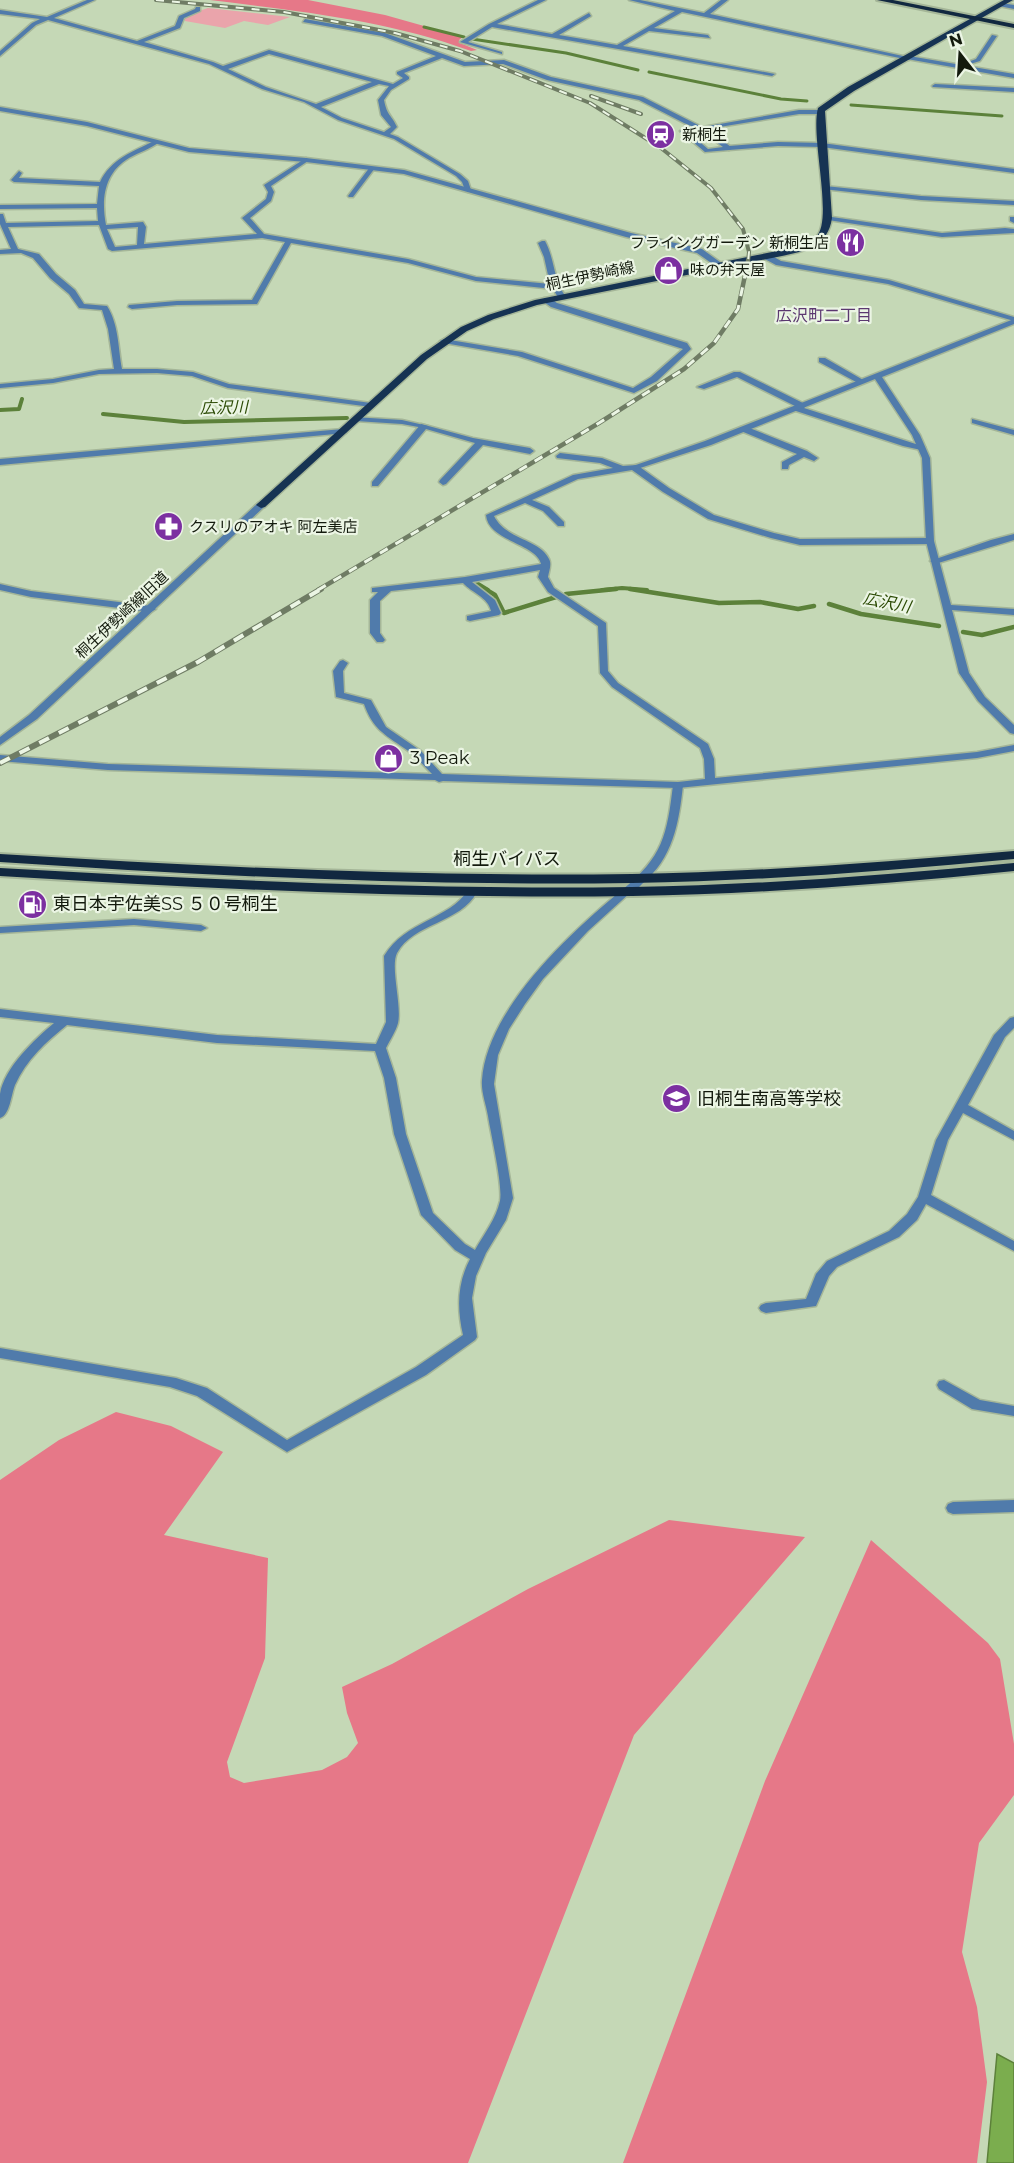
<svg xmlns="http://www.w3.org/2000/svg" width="1014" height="2163" font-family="Montserrat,'Noto Sans JP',sans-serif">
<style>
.green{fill:#eaa4ab}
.forest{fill:#e67888}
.water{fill:#7bad4e;stroke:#5c813a;stroke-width:1.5}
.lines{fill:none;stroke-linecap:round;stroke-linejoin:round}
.stream-far2{stroke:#5c813a;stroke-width:3}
.stream-far1{stroke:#5c813a;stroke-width:4}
.stream{stroke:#5c813a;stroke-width:4.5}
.minor-casing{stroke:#a5b698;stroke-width:3}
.tertiary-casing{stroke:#a5b698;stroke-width:3}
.primary-casing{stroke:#a5b698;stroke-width:3}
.trunk-casing{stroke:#a5b698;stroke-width:4}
.minor{fill:#507bab;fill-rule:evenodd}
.tertiary{fill:#507bab;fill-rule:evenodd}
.primary{fill:#163353;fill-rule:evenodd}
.trunk{fill:#112840;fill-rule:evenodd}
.rail-far2-casing{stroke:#6f7c64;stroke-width:4}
.rail-far1-casing{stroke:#6f7c64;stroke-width:4.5}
.rail-casing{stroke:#6f7c64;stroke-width:6}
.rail-far2{stroke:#ebf5e4;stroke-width:2;stroke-dasharray:8;stroke-linecap:butt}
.rail-far1{stroke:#ebf5e4;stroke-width:3;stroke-dasharray:9;stroke-linecap:butt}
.rail{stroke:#ebf5e4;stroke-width:4;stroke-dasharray:11;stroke-linecap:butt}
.labels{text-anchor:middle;stroke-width:4.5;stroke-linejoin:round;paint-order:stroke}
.far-poi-label{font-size:15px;fill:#131a0d;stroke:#ebf5e4;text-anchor:start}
.far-street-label{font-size:15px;fill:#131a0d;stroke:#ebf5e4}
.far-neighbourhood-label{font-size:16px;fill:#5b3770;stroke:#ebf5e4}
.far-water-label{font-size:16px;font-style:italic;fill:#2c4b05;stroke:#ebf5e4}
.poi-label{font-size:18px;fill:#131a0d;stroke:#ebf5e4;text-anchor:start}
.street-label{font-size:18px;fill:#131a0d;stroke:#ebf5e4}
</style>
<rect width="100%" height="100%" fill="#c5d8b6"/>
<path class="green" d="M208,8l82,9 -22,8 -24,-4 -19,7 -40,-7v-5z"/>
<path class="forest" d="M210,0h98l77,15 78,22 -4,3 1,3 17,7 -6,1c-84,-31 -173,-40 -261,-51z
M116,1412l55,14 52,26 -59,83 104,23 -3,100 -38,104 3,15 14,6 78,-13 25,-13 11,-14 -11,-30 -5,-26 50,-23 136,-75 141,-69 136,17 -171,198 -166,428h-468v-683l59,-40z
M871,1540l117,103 12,16 14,85v51l-35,48 -17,109 15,55 10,75 -10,81h-354l142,-382z"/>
<path class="water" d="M997,2054l17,9v100h-27z"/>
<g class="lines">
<path class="stream-far2" d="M424,27l40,10
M472,39l94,14 72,17
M649,72l132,27 26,2
M851,105l151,11"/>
<path class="stream-far1" d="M0,410l19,-1 3,-10
M103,414l81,8 163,-4
M475,582l13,8
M602,590l20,-2 25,2"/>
<path class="stream" d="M485,589l10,6 9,18 52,-16
M630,589l89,14 41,-1 38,7 16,-3
M566,594l50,-5
M829,604l32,10 78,12
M963,632l19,3 32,-8"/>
<defs>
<path id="minor" d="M87,0h8l-41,18 83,23 38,-15 4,-10 16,-7 1,-2h4v4l-16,7 -4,10 -36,14 69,20 10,4 46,-16 124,34 10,-6 -6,-4v-2l39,-16 -54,-20 -79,-14 2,-3 80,14 80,29 39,-2 47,17 92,20 61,31 -3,2 -17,-7 -45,-23 -92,-20 -44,-16 -39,2 -22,-8 -38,15 5,4v2l-18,11 -7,10c3,16 7,14 13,27l-7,7 8,3 62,37 8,7 3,9 -3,2 -3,-2 -3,-8 -6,-6 -62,-37 -56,-19 -34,-18 -42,-13 -53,-25 -161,-44 -12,5 -36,31v-5l32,-28 8,-4 -40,-5v-4l47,7zM269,54l103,28 -56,22 -50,-17 -38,-18zM379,84l10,2 -11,14 3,15 10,12 -7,5 -42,-14 -21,-11z
M538,0h8l-49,24 55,10 37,-21 2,3 -32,19 58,10 58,-34 -46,-11h11l64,13 17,-13h7l-18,14 202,44 -3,2 -227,-48 -28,16 54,7 2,3 -61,-7 -26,15 152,28 -3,2 -280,-49 -24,15 34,10v2l-42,-12 29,-18z
M1001,3l13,2v4l-15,-3z
M992,35l5,1 -17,25 -23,7v-2l19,-7z
M935,84l79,4v4l-81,-5 -1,-1z
M154,141l5,1c-8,7 -20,10 -30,16 -25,15 -28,41 -23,67l37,-3 3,5 -2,17 113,-10 -15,-16 24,-19 2,-7 -4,-7 42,-27 2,1v2l-37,25 3,6 -3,9 -21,17 14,16 144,25 68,18 74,7 -6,-27 -6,-14 4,-2h3c10,18 8,39 21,56l-7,2 -6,-10 -77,-8 -68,-18 -117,-20 -34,61 -80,1 -45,4 -4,-2 1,-2 48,-4 75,-1 33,-58 -23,-4 -150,13 -4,-2 -9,-24 -91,2 10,22 21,5 17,20 19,16 9,14 23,2c12,19 11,42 15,63h35l36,3 36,12 142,19 4,2 -4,2 -143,-19 -36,-12 -35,-3 -58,1 -46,9 -53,5v-4l53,-5 46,-9 15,-1 -6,-40 -6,-19 -23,-2 -10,-14 -19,-16 -17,-20 -12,-5 -21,1v-4l11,-1 -11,-25v-10h3l3,9 92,-2 -1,-13 -97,1v-4l97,-1 2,-18 -85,-4 -3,-2 8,-9 3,2 -3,5 81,4c11,-23 32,-30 54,-41zM138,227l-1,18 -22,2 -8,-18z
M778,142l44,1 192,26v4l-192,-26 -44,-1 -49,4 -3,-2 3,-2z
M370,167l5,1 -22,29h-4l-1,-1z
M825,186l96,10 93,5v4l-93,-5 -98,-11 -1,-1z
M825,216l117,17 63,-5 9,1v4l-72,4 -114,-17 -4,-2z
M1010,217h4v6l-4,-2z
M763,254h6l12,7 108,19 125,37v4l-126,-37 -112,-19 -13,-7z
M544,298h6l7,5 130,40 4,6 -34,32 -23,12 -116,-37 -74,-13 -4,-2 4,-2 78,13 111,36 18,-11 32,-28 -132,-42 -7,-5z
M819,358h6l40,23 -7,2 -39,-21z
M734,372h6l65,32 1,2 -2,2 121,39 -4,3 -18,-4 -110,-36 -1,-2 3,-2 -58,-29 -33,12 -7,-2z
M972,419l42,11v5l-42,-12z
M421,424l52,14 57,10 4,3 -4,3 -47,-9 -37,39 -3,1 -4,-3 1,-2 35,-37 -49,-14 -48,57h-6v-4z
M741,427h6l60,24 11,7 -4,3 -10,-4 -15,8 -1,4h-6v-7l15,-8 -56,-23z
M560,453l42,5 21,8 14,-1 32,23 45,27 60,18 26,6 130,-1 4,3 -4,3 -130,1 -29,-7 -63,-19 -45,-27 -31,-22 -54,9 -46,21 17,7 15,15v4h-6l-15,-15 -18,-8 -31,13c12,24 46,23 55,43 3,5 0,12 -1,18l6,11 52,35 2,48 10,12 90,61 6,15 1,19 262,-26 37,-7v6l-37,7 -299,30 -235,-7 -4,1 -4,-2 -327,-10 -108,-9v-6l108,9 324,10c-9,-9 -17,-19 -28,-26 -20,-14 -31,-19 -40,-44l-28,-7 -3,-26 7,-10 3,-1 5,3 -5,8 1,22 27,7 15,27 35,24 21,23 236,8 27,-3 -1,-20 -4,-11 -88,-61 -12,-14 -2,-47 -50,-34 -10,-15 2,-7 -68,12 23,18 6,13 -2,2 -29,6 -3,-1v-4l24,-5c-3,-14 -19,-18 -28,-28l-72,8 -11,10v32l5,7 -2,2h-6l-7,-9v-33l8,-8h-6v-4l93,-11 76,-13c-4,-20 -53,-23 -55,-49l87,-40 40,-7 -13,-5 -43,-5 -1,-2z
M1014,534v6l-79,24 -5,-3 61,-21z
M0,584l31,7 120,15 5,3 -5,3 -120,-15 -31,-7z
M472,889l5,3c-16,31 -64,31 -80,61 -7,14 5,52 1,70 -2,8 -8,17 -12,25l10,30 10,56 27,79 32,31 10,6c9,-16 21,-31 25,-49 3,-16 -9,-66 -12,-85 -2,-12 -7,-24 -6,-36 5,-71 88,-147 140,-190l4,-1 5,3 -43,39 -45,48 -18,25 -16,25 -11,26 -4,29 19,114 -7,22 -20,33 -10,23 -4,22 5,39 -2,3 -49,35 -139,77 -90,-56 -27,-9 -170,-29v-10l176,30 31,10 80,52 129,-73 47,-32c-6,-27 -6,-51 7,-76l-15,-9 -34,-35 -27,-81 -10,-56 -9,-27 -158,-8 -150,-18c-21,17 -41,35 -52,60 -4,10 -5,30 -15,33 0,-8 0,-16 0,-24 4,-26 35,-55 54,-71l-54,-6v-8l217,26 159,9 10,-22 -2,-66c22,-36 65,-36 84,-66z
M134,919l67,6 6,3 -6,3 -67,-6 -134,8v-6z
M1014,1017v11l-9,9 -37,68 46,26v9l-51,-27 -15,27 -17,55 83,46v10l-88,-47 -9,16 -18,17 -62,30 -8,9 -13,30 -50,7 -5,-2 -2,-3 2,-3 5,-2 40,-4 10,-25 11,-13 62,-30 18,-17 11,-17 18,-57 58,-105 16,-17z
M944,1380l36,20 34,6v10l-42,-7 -33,-20 -2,-4 2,-4z
M1014,1500v12l-61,2 -5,-2 -2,-4 2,-4 5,-2z"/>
<path id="tertiary" d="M909,56l105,18v4l-107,-19z
M0,107l87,15 102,26 117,10 98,12 227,63 71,16 22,16 -7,2 -20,-14 -71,-16 -222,-63 -98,-12 -117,-10 -102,-26 -87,-15z
M799,110h21l3,2 -3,2h-21l-92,15 24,18v2l-2,1 -24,2 -25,-21zM700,130l23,17 -15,2 -20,-17z
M1014,319v5l-132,53 38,58 10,23 4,83 17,64 63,4v6l-62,-5 17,63 16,24 29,28v9l-4,-1 -32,-32 -19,-28 -33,-132 -4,-83 -10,-23 -37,-56 -164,66 -74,24 -7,-2 75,-26z
M353,417l49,3 26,6 -4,2 -22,-4 -46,-3h-3z
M343,429l4,2 -1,2 -346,32v-6z
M261,502l4,3 -1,2 -227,212 -37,26v-8l29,-22 229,-212z
M678,782l5,3c-4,38 -10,73 -41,99 -6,6 -11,12 -20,10l-1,-2 1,-2c41,-33 45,-55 51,-105z"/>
<path id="primary" d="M1004,0h9l-159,91 -29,20 7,107c-4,28 -26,33 -50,38l-245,49 -43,14 -27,12 -40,28 -162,148 -4,1 -5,-3 165,-150 40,-28 27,-12 47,-15 247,-50c12,-2 26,-4 34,-13 18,-17 -6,-101 2,-129l30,-21z"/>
<path id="trunk" d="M877,0h16l121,24v4z
M1014,851v8c-127,12 -254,22 -382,24 -211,3 -421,-7 -632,-21v-8c211,13 421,23 632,20 128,-2 255,-12 382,-23z
M1014,863v8c-127,13 -254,23 -382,25 -211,3 -421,-7 -632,-20v-8c211,12 421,22 632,19 128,-2 255,-12 382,-24z"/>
</defs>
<use href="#minor" class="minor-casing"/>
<use href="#tertiary" class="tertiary-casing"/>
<use href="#primary" class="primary-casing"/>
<use href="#trunk" class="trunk-casing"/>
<use href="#minor" class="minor"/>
<use href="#tertiary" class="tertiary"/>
<use href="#primary" class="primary"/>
<use href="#trunk" class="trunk"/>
<defs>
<path id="rail-far2" d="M156,0l128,12 111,21 65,18 130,52 71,45 50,40 32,41 6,23 -1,10
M591,96l50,18"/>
<path id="rail-far1" d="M318,590l281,-167 85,-54 30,-26 24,-34 10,-48"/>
<path id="rail" d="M0,763l198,-101 123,-73"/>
</defs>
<use href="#rail-far2" class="rail-far2-casing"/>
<use href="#rail-far1" class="rail-far1-casing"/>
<use href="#rail" class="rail-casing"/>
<use href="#rail-far2" class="rail-far2"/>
<use href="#rail-far1" class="rail-far1"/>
<use href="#rail" class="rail"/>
</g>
<defs>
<symbol id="station-disc" viewBox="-11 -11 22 22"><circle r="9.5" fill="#7c30a1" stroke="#ebf5e4"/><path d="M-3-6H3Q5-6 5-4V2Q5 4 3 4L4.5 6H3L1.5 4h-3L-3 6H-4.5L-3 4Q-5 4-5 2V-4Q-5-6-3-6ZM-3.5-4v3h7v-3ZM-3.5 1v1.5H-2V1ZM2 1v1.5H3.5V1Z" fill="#fff"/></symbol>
<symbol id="restaurant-disc" viewBox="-11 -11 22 22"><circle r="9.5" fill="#7c30a1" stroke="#ebf5e4"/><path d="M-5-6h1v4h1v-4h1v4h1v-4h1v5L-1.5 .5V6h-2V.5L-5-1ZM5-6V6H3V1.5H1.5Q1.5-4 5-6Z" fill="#fff"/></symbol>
<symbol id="shop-disc" viewBox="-11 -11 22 22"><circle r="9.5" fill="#7c30a1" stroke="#ebf5e4"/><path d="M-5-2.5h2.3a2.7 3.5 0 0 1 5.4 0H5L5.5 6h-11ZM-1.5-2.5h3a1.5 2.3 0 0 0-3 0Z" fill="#fff"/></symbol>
<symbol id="pharmacy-disc" viewBox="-11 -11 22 22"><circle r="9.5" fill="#7c30a1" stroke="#ebf5e4"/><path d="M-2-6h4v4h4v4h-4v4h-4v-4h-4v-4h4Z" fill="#fff"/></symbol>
<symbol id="fuel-disc" viewBox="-11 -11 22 22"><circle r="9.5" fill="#7c30a1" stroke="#ebf5e4"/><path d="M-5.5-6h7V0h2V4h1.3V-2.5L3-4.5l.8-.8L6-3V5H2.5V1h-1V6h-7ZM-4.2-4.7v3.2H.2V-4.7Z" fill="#fff"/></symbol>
<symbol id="school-disc" viewBox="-11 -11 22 22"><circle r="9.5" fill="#7c30a1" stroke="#ebf5e4"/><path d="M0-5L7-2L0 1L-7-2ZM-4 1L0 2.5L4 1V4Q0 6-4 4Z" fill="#fff"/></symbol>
</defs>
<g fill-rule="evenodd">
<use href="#station-disc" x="644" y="118" width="33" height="33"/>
<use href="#restaurant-disc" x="834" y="226" width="33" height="33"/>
<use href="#shop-disc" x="652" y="254" width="33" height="33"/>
<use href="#pharmacy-disc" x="152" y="510" width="33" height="33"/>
<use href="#shop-disc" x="372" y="742" width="33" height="33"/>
<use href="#fuel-disc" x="16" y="888" width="33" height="33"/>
<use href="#school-disc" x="660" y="1082" width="33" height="33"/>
</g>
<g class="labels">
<g class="far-poi-label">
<text x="682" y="140">新桐生</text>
<text x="829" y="248" text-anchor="end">フライングガーデン 新桐生店</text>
<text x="690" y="275">味の弁天屋</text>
<text x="189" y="532">クスリのアオキ 阿左美店</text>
</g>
<g class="far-street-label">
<text transform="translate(590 276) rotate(-12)" y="5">桐生伊勢崎線</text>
<text transform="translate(122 615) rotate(-43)" y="5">桐生伊勢崎線旧道</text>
</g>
<g class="far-neighbourhood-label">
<text x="824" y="321">広沢町二丁目</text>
</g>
<g class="far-water-label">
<text transform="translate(224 407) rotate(-1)" y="6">広沢川</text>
<text transform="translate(887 602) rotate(11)" y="6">広沢川</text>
</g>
<g class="poi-label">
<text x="410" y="764">3 Peak</text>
<text x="53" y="910">東日本宇佐美SS ５０号桐生</text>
<text x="697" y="1105">旧桐生南高等学校</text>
</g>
<g class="street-label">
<text x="507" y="865">桐生バイパス</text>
</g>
</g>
<g transform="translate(960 54) rotate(343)" stroke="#ebf5e4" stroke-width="4.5" paint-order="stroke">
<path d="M0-4.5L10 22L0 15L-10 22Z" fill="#131a0d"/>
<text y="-9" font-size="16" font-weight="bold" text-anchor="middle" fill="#131a0d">N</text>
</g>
</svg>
